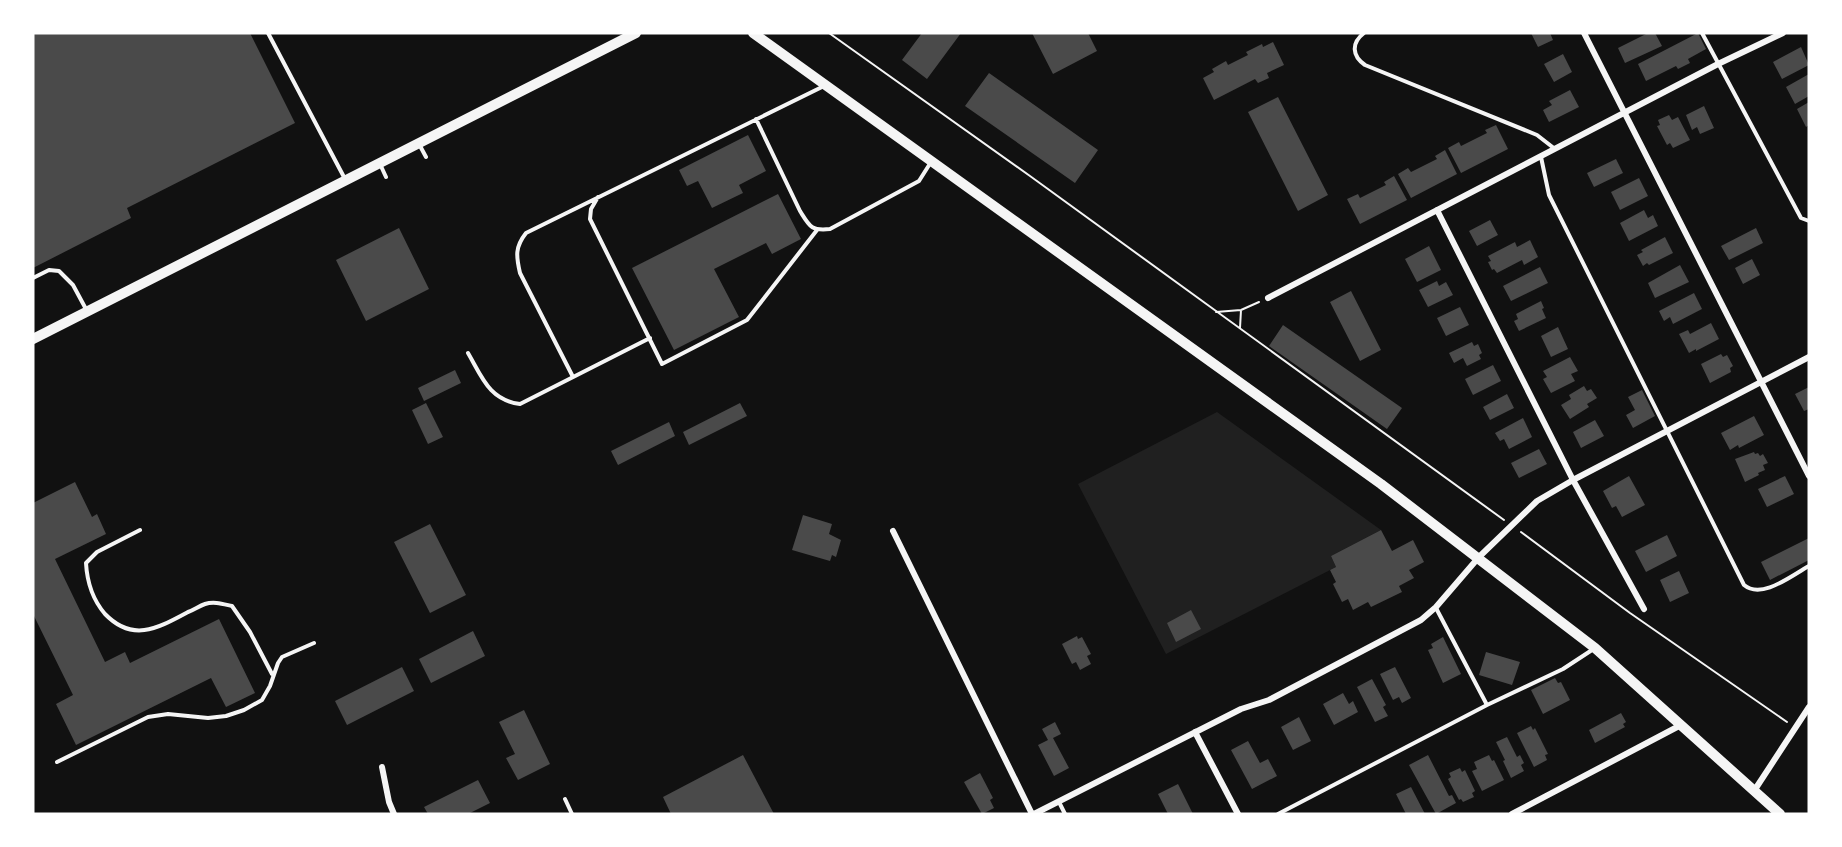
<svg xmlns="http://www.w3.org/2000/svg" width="1842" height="847" font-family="'Open Sans',sans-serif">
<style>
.green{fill:#202020}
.building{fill:#4a4a4a}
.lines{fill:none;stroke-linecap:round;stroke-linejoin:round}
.path{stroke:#f5f5f5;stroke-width:2}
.service{stroke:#f5f5f5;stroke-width:4}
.minor{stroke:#f5f5f5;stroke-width:6}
.secondary{stroke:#f5f5f5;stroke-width:10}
</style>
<rect width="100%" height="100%" fill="#111"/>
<path class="green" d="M1217,412l164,118 -50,26 5,11 -170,87 -88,-170z"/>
<path class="building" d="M33,33h217l45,90 -168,85 4,10 -98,50z
M922,33h39l-34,46 -25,-19z
M1032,33h56l9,18 -44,23z
M1531,33h19l3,7 -15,7z
M1648,33h7l7,13 -37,17 -7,-15z
M1698,33l8,16 -18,10 2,4 -12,6 -2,-3 -30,15 -8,-17z
M1273,42l11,23 -17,8 2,5 -11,5 -3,-4 -41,21 -11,-22 11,-6 -2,-3 14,-8 2,4 20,-10 -2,-3 16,-8 1,3z
M1801,47l8,18 -27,14 -9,-17z
M1563,54l9,18 -18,10 -10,-18z
M989,73l109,77 -23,33 -110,-77z
M1809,74v22l-14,8 -9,-17z
M1570,90l9,17 -30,15 -6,-12 9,-5 -3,-4z
M1278,97l50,98 -30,16 -50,-99z
M1809,102v23l-3,2 -9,-18z
M1704,106l10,22 -14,6 -3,-7 -5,3 -6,-15z
M1669,115l3,5 6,-3 12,23 -17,8 -3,-5 -3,2 -10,-19 3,-1 -2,-5z
M1496,125l12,24 -47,24 -13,-25 11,-6 2,4 26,-13 -2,-3z
M748,135l18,36 -27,14 4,8 -31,15 -14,-27 -11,5 -8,-16z
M1445,150l12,24 -46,24 -13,-24 10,-6 3,4 26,-13 -2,-3z
M1616,159l7,14 -29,14 -7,-14z
M1394,176l13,24 -47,24 -13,-25 11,-5 2,4 26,-13 -2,-3z
M1639,178l9,18 -28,14 -9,-18z
M778,194l23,45 -29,15 -6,-11 -52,26 25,48 -65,33 -42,-82z
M1644,210l4,8 5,-3 5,11 -29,15 -9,-18z
M1490,220l8,15 -21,11 -8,-15z
M399,228l30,61 -63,32 -30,-61z
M1756,228l7,15 -34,17 -8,-14z
M1665,237l8,16 -24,12 -2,-2 -4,3 -6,-11 6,-3 -2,-2z
M1530,240l8,17 -14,8 -2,-5 -25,13 -3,-4 -2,1 -4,-8 3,-1 -3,-5 27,-14 2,5z
M1429,246l12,24 -24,12 -12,-23z
M1752,259l8,16 -17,9 -8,-16z
M1680,265l9,17 -34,16 -7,-15z
M1540,267l8,16 -37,18 -8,-15z
M1437,281l2,5 7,-4 7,13 -25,12 -9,-17z
M1351,291l30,59 -21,11 -30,-59z
M1694,293l8,16 -29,15 -3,-7 -6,4 -5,-10z
M1541,301l3,7 -2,1 4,9 -27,13 -5,-10 4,-2 -2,-5z
M1460,307l9,18 -23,11 -9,-18z
M1711,323l8,16 -23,12v-2l-7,4 -10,-19 9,-4 2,4z
M1283,325l119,83 -15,21 -118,-83z
M1558,327l10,22 -17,8 -10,-21z
M1472,342l2,4 4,-2 4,9 -3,2 2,4 -14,7 -4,-8 -9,5 -5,-10z
M1721,354l2,3 4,-2 6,11 -3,2 1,4 -21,11 -9,-19z
M1570,357l8,14 -7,3 4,7 -24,12 -8,-14 4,-2 -4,-6z
M1493,365l8,16 -28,14 -8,-16z
M455,370l6,13 -37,18 -6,-13z
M1584,386l3,5 4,-2 6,9 -10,6 2,3 -19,12 -9,-14 10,-6 -2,-4z
M1809,387v22l-5,2 -9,-17z
M1642,390l13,26 -22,12 -7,-13 9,-5 -7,-13z
M1507,394l7,14 -24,12 -7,-13z
M426,403l17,34 -15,7 -16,-34z
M740,403l7,13 -58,29 -6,-13z
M1754,416l10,19 -25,13 -1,-3 -8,5 -9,-17z
M1523,418l9,19 -23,12 -5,-10 -4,2 -5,-8z
M1595,420l9,16 -23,12 -8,-16z
M669,422l6,14 -57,29 -7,-14z
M1539,449l8,15 -28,14 -8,-15z
M1754,452l1,2 3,-1 2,3 3,-2 5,9 -5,2 2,5 -7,3 1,2 -14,7 -10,-23z
M1629,476l16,29 -23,12 -6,-11 -4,2 -9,-17z
M1785,476l9,18 -27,13 -9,-18z
M75,482l17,35 5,-3 9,20 -51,25 50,103 20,-10 5,11 89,-44 36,74 -29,14 -15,-29 -135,67 -20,-41 17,-9 -40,-81v-111z
M803,515l29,9 -3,10 12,6 -5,17 -4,-2 -2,6 -38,-11z
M430,524l36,71 -36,18 -36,-71z
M1381,530l11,21 21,-11 11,22 -15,8 5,8 -15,8 3,6 -31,15 -3,-5 -15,8 -5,-11 -6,3 -9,-18 3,-2 -6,-12 6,-3 -5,-11z
M1667,535l10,21 -31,16 -11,-21z
M1809,538v22l-39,20 -9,-18z
M1679,571l10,22 -19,9 -10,-22z
M1191,610l10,19 -25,13 -9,-19z
M473,631l12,25 -54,27 -12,-24z
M1077,636l1,3 4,-2 9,17 -4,2 4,8 -11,6 -4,-8 -4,2 -10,-20z
M1443,637l18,37 -18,9 -15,-33 5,-2 -2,-4z
M1486,652l34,10 -8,23 -33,-10z
M402,667l12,24 -67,34 -12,-24z
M1395,667l16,31 -9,5 -3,-6 -6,3 -13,-26z
M1555,678l3,5 3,-1 9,18 -27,14 -12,-24z
M1372,679l14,26 -3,2 5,9 -13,6 -18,-35z
M1343,693l6,11 4,-3 5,11 -24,13 -11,-21z
M524,710l26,54 -32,16 -12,-22 9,-4 -16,-32z
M1621,713l5,9 -3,2 2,3 -30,16 -6,-13z
M1299,717l12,24 -18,9 -12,-23z
M1055,722l6,12 -8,4 16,30 -15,8 -16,-31 10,-5 -6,-11z
M1531,726l2,4 2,-2 13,26 -3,1 2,5 -13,7 -17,-34z
M1507,737l10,20 3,-2 4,8 -3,2 3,6 -13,7 -8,-17 2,-1 -9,-18z
M1248,741l12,22 8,-4 9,17 -25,13 -21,-39z
M743,755l31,59h-103l-8,-17z
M1428,755l21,41 3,-1 4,8 -20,11 -27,-49z
M1489,755l3,6 2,-1 10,20 -22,11 -10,-20 5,-2 -3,-7z
M1460,768l2,4 3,-2 10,21 -3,2 2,4 -11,5 -2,-3 -2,1 -11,-21 3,-2 -2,-4z
M980,773l13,25 -3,2 4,8 -12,6 -18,-32z
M478,780l12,23 -22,11h-40l-4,-7z
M1178,784l15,30h-25l-10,-20z
M1411,787l14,27h-19l-10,-20z"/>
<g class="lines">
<path class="path" d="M829,33l201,143 474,344
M1216,312l25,-2 18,-8
M1240,328l1,-18
M1521,532l109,81 157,109"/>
<path class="service" d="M268,33l77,146
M1364,33c-13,10 -12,23 1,32l172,70 18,14
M1702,33l99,185 8,3
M756,119l44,92c10,16 11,20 30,18l89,-48 12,-19
M419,144l7,13
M1541,157l8,38 195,390c18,15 48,-10 65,-19
M380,164l6,13
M598,197l-7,12 -1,10 72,145 85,-44 70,-90
M33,278l16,-8 10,1 14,14 14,26
M468,353c14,24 21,47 52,51l130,-66
M573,377l-53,-104c-4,-17 -5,-26 6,-40l296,-146
M140,530l-43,22 -11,11c1,18 7,37 19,51 28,29 53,14 83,-2 6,-2 11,-6 17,-8 9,-3 18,0 27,2l18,26 22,42
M1436,608l51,97
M57,762l91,-45 20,-3 40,4 18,-2 18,-6 18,-10 8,-14 8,-23 4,-6 32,-14
M565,799l7,15
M1059,802l6,12
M1278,814l209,-109 76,-36 29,-19"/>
<path class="minor" d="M1584,33l225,443
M1437,210l136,270 71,129
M1268,298l450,-234 65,-31
M893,531l139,283
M1195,732l43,82
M382,767l7,35 5,12
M1754,791l55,-84
M1034,814l207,-105 28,-9 152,-80 15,-13 43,-50 58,-56 36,-21 236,-123
M1512,814l169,-89"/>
<path class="secondary" d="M753,33l628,451 214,164 185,166
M33,339l603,-306"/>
</g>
<rect width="1842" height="847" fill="none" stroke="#ffffff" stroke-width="69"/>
</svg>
